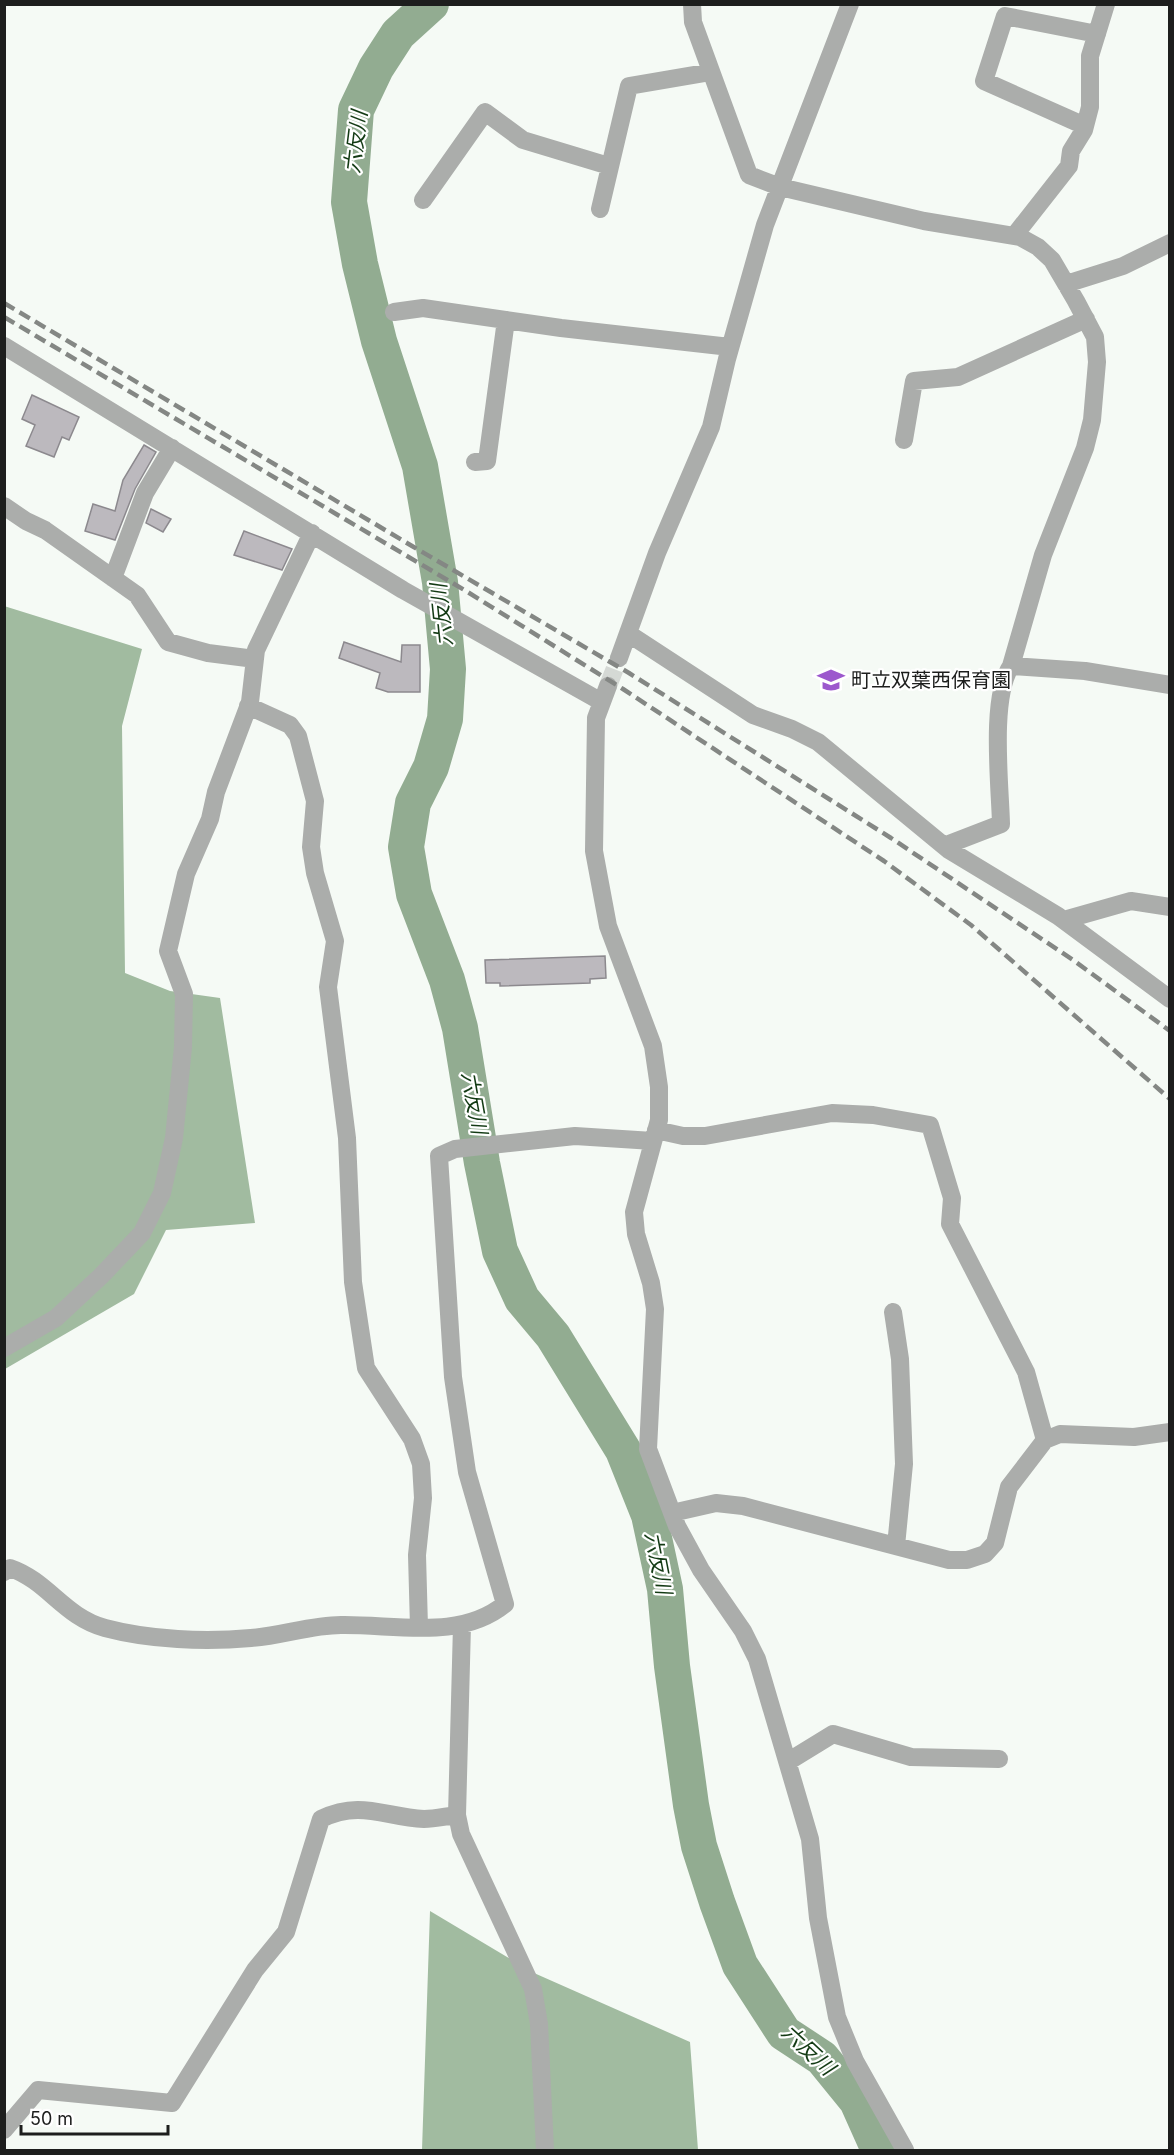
<svg xmlns="http://www.w3.org/2000/svg" width="1174" height="2155" font-family="Inter,'Noto Sans JP',sans-serif">
<style>
.forest{fill:#a1bba0}
.lines{fill:none;stroke-linecap:round;stroke-linejoin:round}
.river{stroke:#92ac91;stroke-width:36}
.building{fill:#bcb9be;stroke:#8c898e;stroke-width:1.5}
.minor-tunnel{stroke:#d5d9d5;stroke-width:18;stroke-dasharray:18 9;stroke-linecap:butt}
.minor{stroke:#abadab;stroke-width:18}
.rail{stroke:#848784;stroke-width:4.5;stroke-dasharray:12 6;stroke-linecap:butt}
.labels{text-anchor:middle;stroke-width:4.5;stroke-linejoin:round;paint-order:stroke}
.poi-label{font-size:20px;fill:#1d1e1d;stroke:#fff;text-anchor:start}
.water-label{font-size:21px;font-style:italic;fill:#133a14;stroke:#fff}
</style>
<rect width="100%" height="100%" fill="#f5faf5"/>
<path class="forest" d="M4,606l138,43 -20,77 3,247 45,18 50,7 35,225 -89,7 -32,64 -129,75z
M430,1911l104,62 156,69 8,108h-276z"/>
<g class="lines">
<path class="river" d="M431,4l-33,30 -22,34 -20,42 -7,92 11,62 19,77 41,125 20,116 8,87 -3,50 -14,48 -18,36 -7,44 8,47 33,86 13,48 22,135 18,88 22,48 31,37 70,114 26,65 16,74 7,77 19,139 8,41 18,56 23,63 44,68 38,25 35,43 22,49"/>
</g>
<path class="building" d="M32,395l47,22 -10,23 -7,-3 -8,20 -28,-11 9,-21 -13,-6z
M144,445l12,7 -21,37 -20,51 -30,-9 8,-27 22,7 8,-31z
M151,509l20,10 -8,13 -17,-9z
M244,531l48,18 -10,21 -48,-15z
M344,642l57,20 1,-17h18v47h-32l-12,-4 4,-15 -41,-15z
M605,956l1,22 -16,1v4l-90,3v-3h-14l-1,-23z"/>
<g class="lines">
<path class="minor-tunnel" d="M608,686l11,-28"/>
<path class="minor" d="M692,4l1,18 56,153 31,12 144,34 96,16 18,10 14,13 24,41 19,36 2,25 -5,58 -7,28 -42,107 -32,111c-21,32 -11,118 -10,158l-57,22
M1085,126l-101,-45 21,-65 92,18
M423,200l62,-88 38,28 86,26
M600,209l29,-123 82,-14
M1014,236l55,-70 2,-15 13,-21 6,-23v-51l16,-52
M1066,284l57,-18 47,-23
M394,312l29,-4 138,20 169,19
M4,346l399,244 197,111
M904,440l10,-59 44,-4 128,-58
M475,462l12,-1 19,-141
M4,506l22,15 19,9 92,65 31,47 40,11 47,6
M113,578l32,-85 27,-45
M629,634l124,81 39,14 26,13 131,108 109,66 112,83
M619,658l38,-105 54,-126 16,-68 38,-134 85,-221
M1011,666l74,5 85,14
M608,686l-12,32 -2,133 14,75 45,120 6,41v33l-25,92 2,22 15,49 4,26 -7,140 29,77 24,44 42,61 14,28 53,180 8,79 19,99 18,44 50,89
M248,706l42,19 8,11 17,65 -4,46 4,26 20,68 -7,46 19,151 6,144 13,86 46,71 9,25 2,34 -6,57 2,72
M1064,920l67,-19 39,6
M656,1130l27,6h22l127,-23 41,2 57,10 22,73 -2,26 76,148 19,68
M893,1312l7,47 4,105 -8,82
M4,1348l52,-30 45,-42 41,-43 20,-40 12,-55 9,-91 1,-53 -16,-43 18,-77 24,-55 6,-27 34,-90 6,-52 56,-117
M672,1513l44,-10 27,3 206,54h18l18,-6 10,-11 14,-56 36,-47 15,-6 74,3 36,-5
M4,1572l6,-4c38,13 54,49 95,60 45,12 100,14 146,10 30,-2 60,-13 90,-13 54,-1 119,16 164,-21l-38,-132 -14,-95 -14,-221 16,-7 120,-13 78,5
M462,1625l-5,190 4,19 72,155 6,35 6,126
M789,1761l44,-27 78,23 88,2
M4,2130l34,-40 134,13 83,-133 31,-38 35,-113c40,-19 63,-2 103,0 11,0 23,-3 33,-4"/>
<path class="rail" d="M4,303l408,243 217,127 262,165 182,122 97,71
M4,317l462,274 157,98 261,172 87,64 199,174"/>
</g>
<defs>
<symbol id="school-bare" viewBox="-9 -9 18 18"><path d="M0-5L7-2L0 1L-7-2ZM-4 1L0 2.5L4 1V4Q0 6-4 4Z" fill="#9c58cd" stroke="#fff" stroke-width="2.5" paint-order="stroke"/></symbol>
</defs>
<g fill-rule="evenodd">
<use href="#school-bare" x="812" y="661" width="38" height="38"/>
</g>
<g class="labels">
<g class="poi-label">
<text x="851" y="687">町立双葉西保育園</text>
</g>
<g class="water-label">
<text transform="translate(356 142) rotate(-83)" y="7">六反川</text>
<text transform="translate(442 615) rotate(-96)" y="7">六反川</text>
<text transform="translate(474 1103) rotate(80)" y="7">六反川</text>
<text transform="translate(658 1563) rotate(79)" y="7">六反川</text>
<text transform="translate(808 2050) rotate(43)" y="7">六反川</text>
</g>
</g>
<rect width="1174" height="2155" fill="none" stroke="#1d1e1d" stroke-width="12"/>
<path d="M21 2125v9h147v-9" fill="none" stroke="#1d1e1d" stroke-width="3"/>
<text x="30" y="2125" font-size="18" fill="#1d1e1d" stroke="#ffffff" stroke-width="4.5" paint-order="stroke">50 m</text>
</svg>
